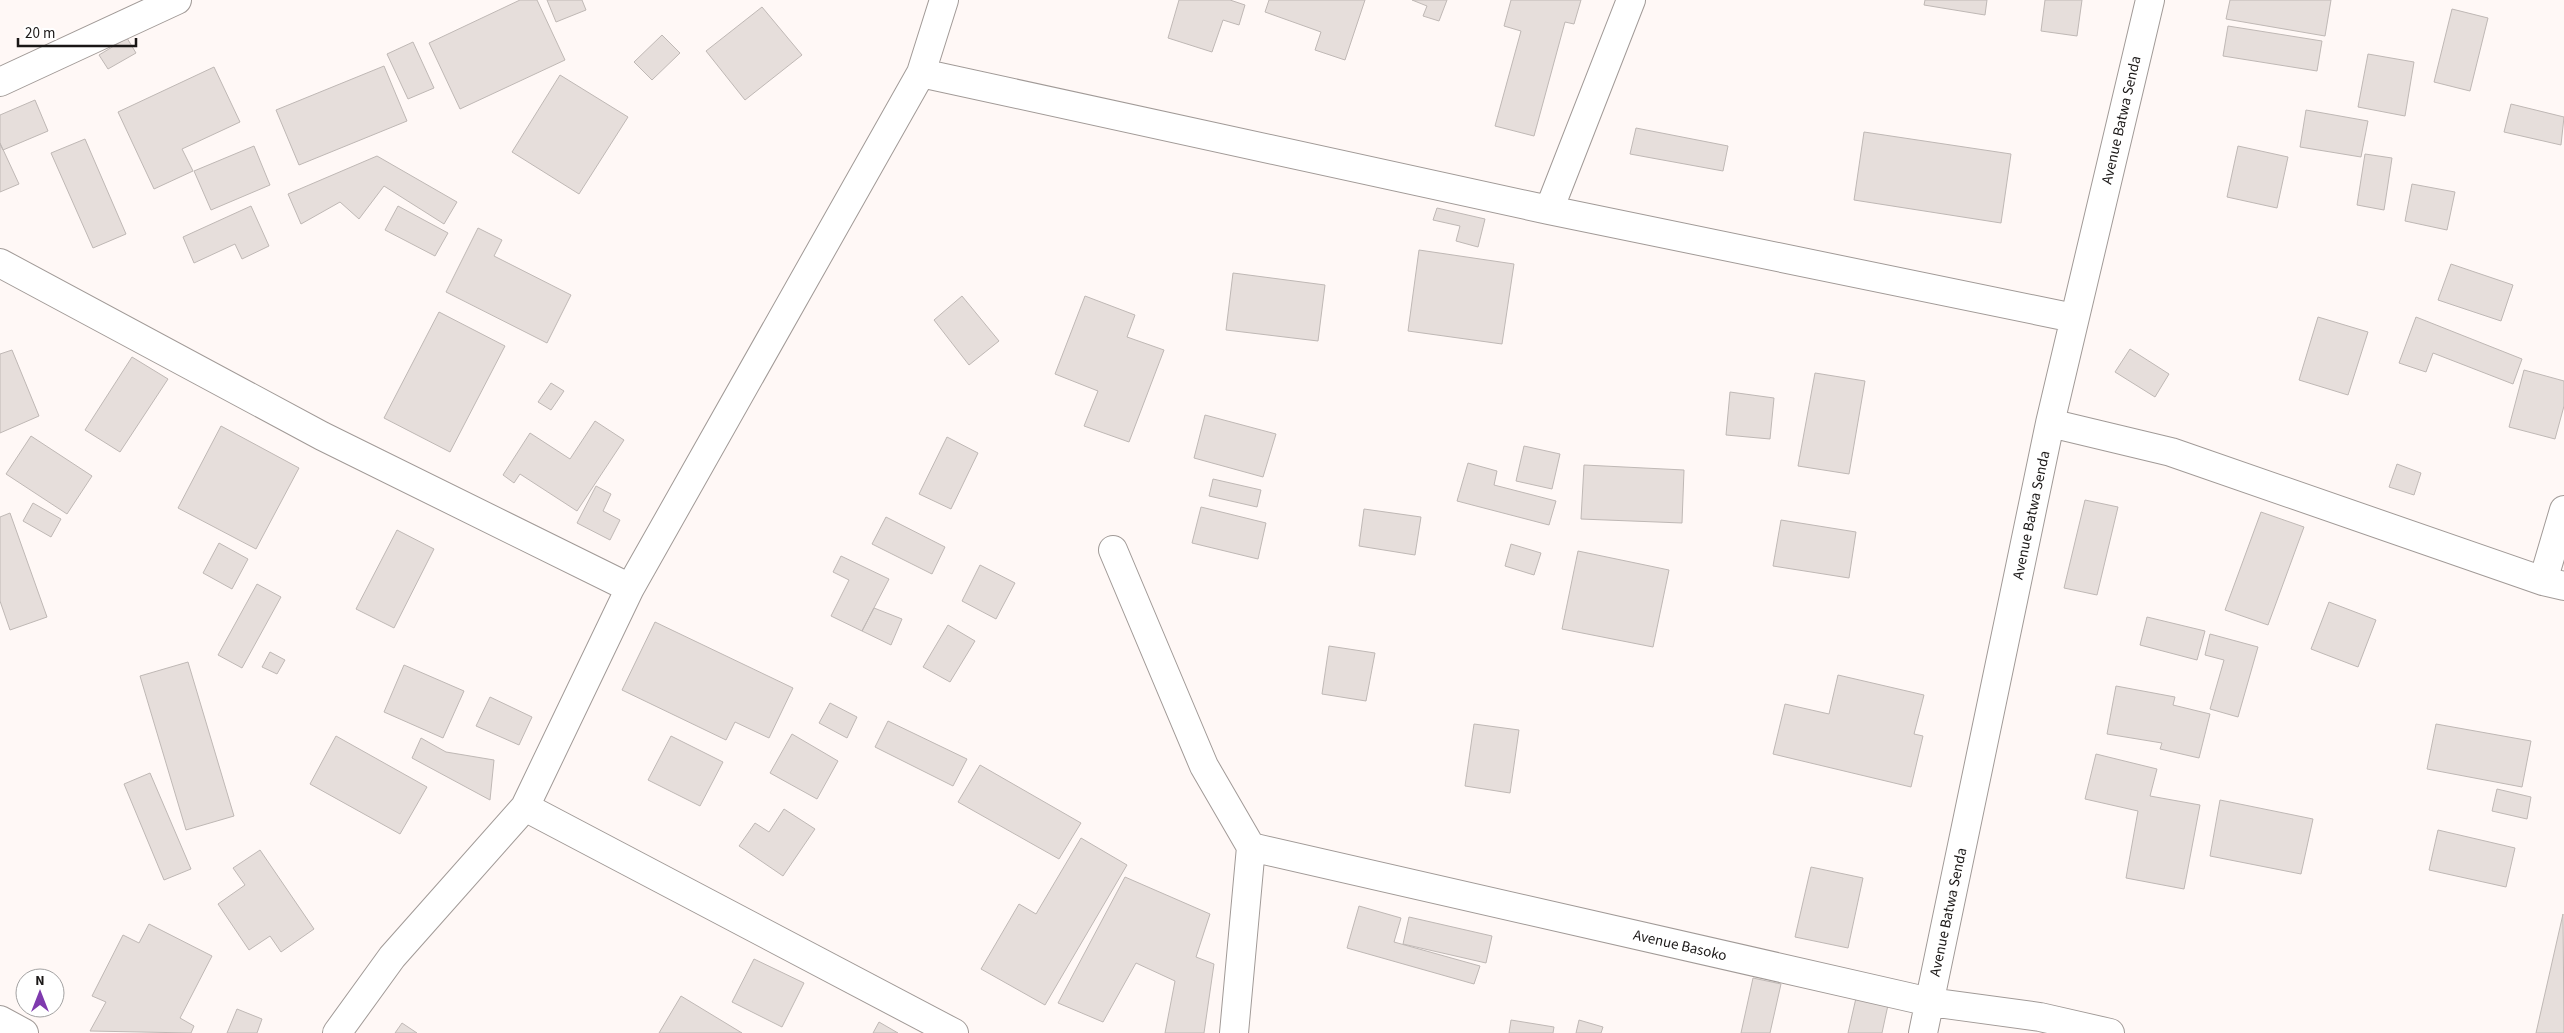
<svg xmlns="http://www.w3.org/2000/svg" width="2564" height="1033" font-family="'Source Sans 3',sans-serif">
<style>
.building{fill:#e6dedb;stroke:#bfb8b5}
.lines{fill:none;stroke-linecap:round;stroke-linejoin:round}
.minor-casing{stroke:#a19a97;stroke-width:30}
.minor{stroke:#fff;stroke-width:28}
.labels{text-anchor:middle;stroke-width:5;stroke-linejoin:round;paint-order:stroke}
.street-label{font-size:15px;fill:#1a1716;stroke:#fff}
</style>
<rect width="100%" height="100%" fill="#fff8f6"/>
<path class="building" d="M520,0h17l28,60 -105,49 -31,-66z
M547,0h35l4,10 -30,12z
M1179,0h51l15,5 -6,20 -16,-5 -11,32 -44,-14z
M1269,0h96l-20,60 -30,-10 6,-18 -56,-20z
M1412,0h35l-8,21 -16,-5 4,-10z
M1511,0h70l-7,24 -9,-2 -31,114 -39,-10 26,-95 -17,-5z
M1925,0h62l-2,15 -61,-10z
M2045,0h37l-5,36 -36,-5z
M2230,0h101l-6,36 -99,-17z
M762,7l40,48 -57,45 -39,-49z
M2452,9l36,9 -18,73 -36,-9z
M2228,26l94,15 -5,30 -94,-15z
M662,35l18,18 -28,27 -18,-18z
M127,38l9,15 -28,16 -9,-14z
M413,42l21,46 -26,11 -21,-45z
M2368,54l46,8 -9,54 -47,-9z
M384,66l23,55 -108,44 -23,-55z
M214,67l26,55 -58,27 11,22 -39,18 -36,-77z
M560,75l68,42 -49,77 -67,-42z
M35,100l13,31 -45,19 -3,-6v-29z
M2511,104l53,13 -3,28 -57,-13z
M2306,110l62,11 -7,36 -61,-10z
M1636,128l92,18 -5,25 -93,-17z
M1864,132l147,22 -10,69 -147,-23z
M85,139l41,95 -33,14 -42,-95z
M0,143l19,41 -19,8z
M254,146l16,39 -59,25 -17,-39z
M2238,146l50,11 -11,51 -50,-11z
M2365,154l27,4 -8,52 -27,-5z
M377,156l80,46 -13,22 -60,-38 -25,33 -19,-17 -39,22 -13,-30z
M2412,184l43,8 -8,38 -42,-9z
M251,206l18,40 -27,13 -7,-15 -41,19 -11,-26z
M398,206l50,27 -13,23 -50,-26z
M1437,208l48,11 -7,28 -22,-6 4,-15 -27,-6z
M478,228l24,12 -8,16 77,39 -24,48 -101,-51z
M1419,250l95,14 -12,80 -94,-13z
M2451,264l62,21 -12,36 -63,-21z
M1233,273l92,12 -7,56 -92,-11z
M962,296l37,45 -30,24 -35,-45z
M1085,296l50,19 -8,22 37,13 -35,92 -45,-16 14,-35 -43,-17z
M439,312l66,34 -55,106 -66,-34z
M2318,317l50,15 -20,63 -49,-15z
M2416,317l106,42 -9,25 -80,-31 -7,19 -27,-9z
M2130,349l39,25 -14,23 -40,-25z
M12,350l27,66 -39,17v-79z
M132,357l36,22 -48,73 -35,-22z
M2524,370l40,11v25l-9,33 -46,-12z
M1815,373l50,8 -16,93 -51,-8z
M551,383l13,8 -13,19 -13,-8z
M1730,392l44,6 -4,41 -44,-4z
M1205,415l71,19 -13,43 -69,-19z
M595,421l29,19 -47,71 -57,-37 -6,9 -11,-8 27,-42 40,26z
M221,426l78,42 -43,81 -78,-41z
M31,436l61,40 -25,38 -61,-40z
M947,437l31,16 -27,56 -32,-15z
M1524,446l36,8 -8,35 -36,-8z
M1468,463l29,8 -3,14 62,16 -7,24 -92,-24z
M2397,464l24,9 -7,22 -25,-8z
M1584,465l100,5 -2,53 -101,-4z
M1213,479l48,11 -4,17 -48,-11z
M596,486l15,8 -8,17 17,9 -10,20 -33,-17z
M2085,500l33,7 -21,88 -33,-7z
M33,503l28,16 -10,18 -28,-16z
M1201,507l65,16 -8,36 -66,-16z
M1364,509l57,8 -6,38 -56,-9z
M2261,512l43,15 -36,98 -43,-15z
M10,513l37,104 -37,13 -10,-29v-84z
M886,517l59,30 -13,27 -60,-30z
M1781,520l75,12 -7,46 -76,-12z
M397,530l37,19 -40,79 -38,-19z
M219,543l29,16 -16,30 -29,-16z
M1511,544l30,9 -7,22 -29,-9z
M1578,551l91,19 -16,77 -91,-18z
M841,556l48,23 -27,52 -31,-15 18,-36 -16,-8z
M980,565l35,18 -19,36 -34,-18z
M257,584l24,13 -39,71 -24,-13z
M2329,602l47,18 -18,47 -47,-18z
M874,608l28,11 -11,26 -29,-14z
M2147,617l58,14 -8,29 -57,-15z
M655,622l138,66 -24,50 -34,-16 -9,18 -104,-50z
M948,625l27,16 -25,41 -27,-15z
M2210,634l48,13 -20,70 -28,-8 14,-49 -19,-5z
M1329,646l46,7 -9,48 -44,-7z
M270,652l15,8 -8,14 -15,-7z
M188,662l46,154 -48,14 -46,-154z
M404,665l60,26 -21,47 -59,-26z
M1838,675l86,20 -10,39 9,2 -12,51 -138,-33 12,-50 44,10z
M2116,686l59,11 -2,8 37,9 -11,44 -39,-9 2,-6 -55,-9z
M490,697l42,20 -13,28 -43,-19z
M830,703l27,14 -10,21 -28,-15z
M888,721l79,38 -14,27 -78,-39z
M1474,724l45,6 -9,63 -45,-7z
M2436,724l95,17 -9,46 -95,-18z
M792,734l46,27 -21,38 -47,-26z
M336,736l91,51 -27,47 -90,-50z
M671,736l52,26 -23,44 -52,-26z
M421,738l25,14 48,8 -4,40 -78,-42z
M2096,754l61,15 -7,27 50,9 -16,84 -58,-11 12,-67 -53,-12z
M980,765l101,58 -22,36 -101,-57z
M150,773l41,96 -27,11 -40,-96z
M2497,789l34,8 -4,22 -35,-8z
M2220,800l93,19 -12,55 -91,-18z
M784,809l31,20 -32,47 -44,-30 16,-23 14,9z
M2438,830l77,18 -9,39 -77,-17z
M1081,838l46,27 -82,140 -64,-36 38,-65 17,10z
M260,850l54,79 -33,23 -11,-16 -21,14 -31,-46 27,-19 -12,-17z
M1811,867l52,11 -15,70 -53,-11z
M1125,877l85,37 -14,43 18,7 -10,69h-39l10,-52 -39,-18 -33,59 -45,-19z
M1359,906l42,12 -7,24 86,24 -6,18 -127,-36z
M2563,914l1,119h-28z
M1409,917l83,19 -6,27 -83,-19z
M149,924l63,32 -32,62 14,8 -3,7 -101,-2 16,-29 -14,-6 31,-61 16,8z
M754,959l50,24 -22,44 -50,-25z
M1753,978l28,6 -11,49h-29z
M681,996l61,37h-83z
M1856,998l32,7 -6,28h-34z
M237,1009l25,10 -5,14h-30z
M1511,1020l43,7 -1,6h-44z
M1579,1020l24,7 -2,6h-25z
M879,1022l19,11h-25z
M402,1023l15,10h-22z"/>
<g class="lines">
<defs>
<path id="minor" d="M921,73l628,137 525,108
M0,82l177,-82
M1549,210l82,-210
M0,263l322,173 308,152
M2050,423l121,29 372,129 21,5
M1113,550l91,216 47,81 -17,186
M2543,581l21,-71
M525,807l429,226
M1251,847l679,155 110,15 70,16
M0,1020l24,13
M337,1033l55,-76 133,-150 105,-219 291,-515 23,-73
M1923,1033l127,-610 100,-423"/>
</defs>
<use href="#minor" class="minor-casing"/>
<use href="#minor" class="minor"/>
</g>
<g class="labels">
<g class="street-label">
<text transform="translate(2121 120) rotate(-77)" y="5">Avenue Batwa Senda</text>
<text transform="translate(2031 515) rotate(-78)" y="5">Avenue Batwa Senda</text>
<text transform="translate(1948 912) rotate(-78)" y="5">Avenue Batwa Senda</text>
<text transform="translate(1680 945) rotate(13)" y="5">Avenue Basoko</text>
</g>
</g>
<g transform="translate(40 993)"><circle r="24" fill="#ffffff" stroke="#a3a2a2"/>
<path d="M0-4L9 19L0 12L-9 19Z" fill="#7f3aae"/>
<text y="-8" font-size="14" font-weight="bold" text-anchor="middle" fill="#1a1716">N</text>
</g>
<path d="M18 38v8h118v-8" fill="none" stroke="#1a1716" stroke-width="2.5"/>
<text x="25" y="38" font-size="15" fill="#1a1716" stroke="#ffffff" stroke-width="4" paint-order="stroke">20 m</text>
</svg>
